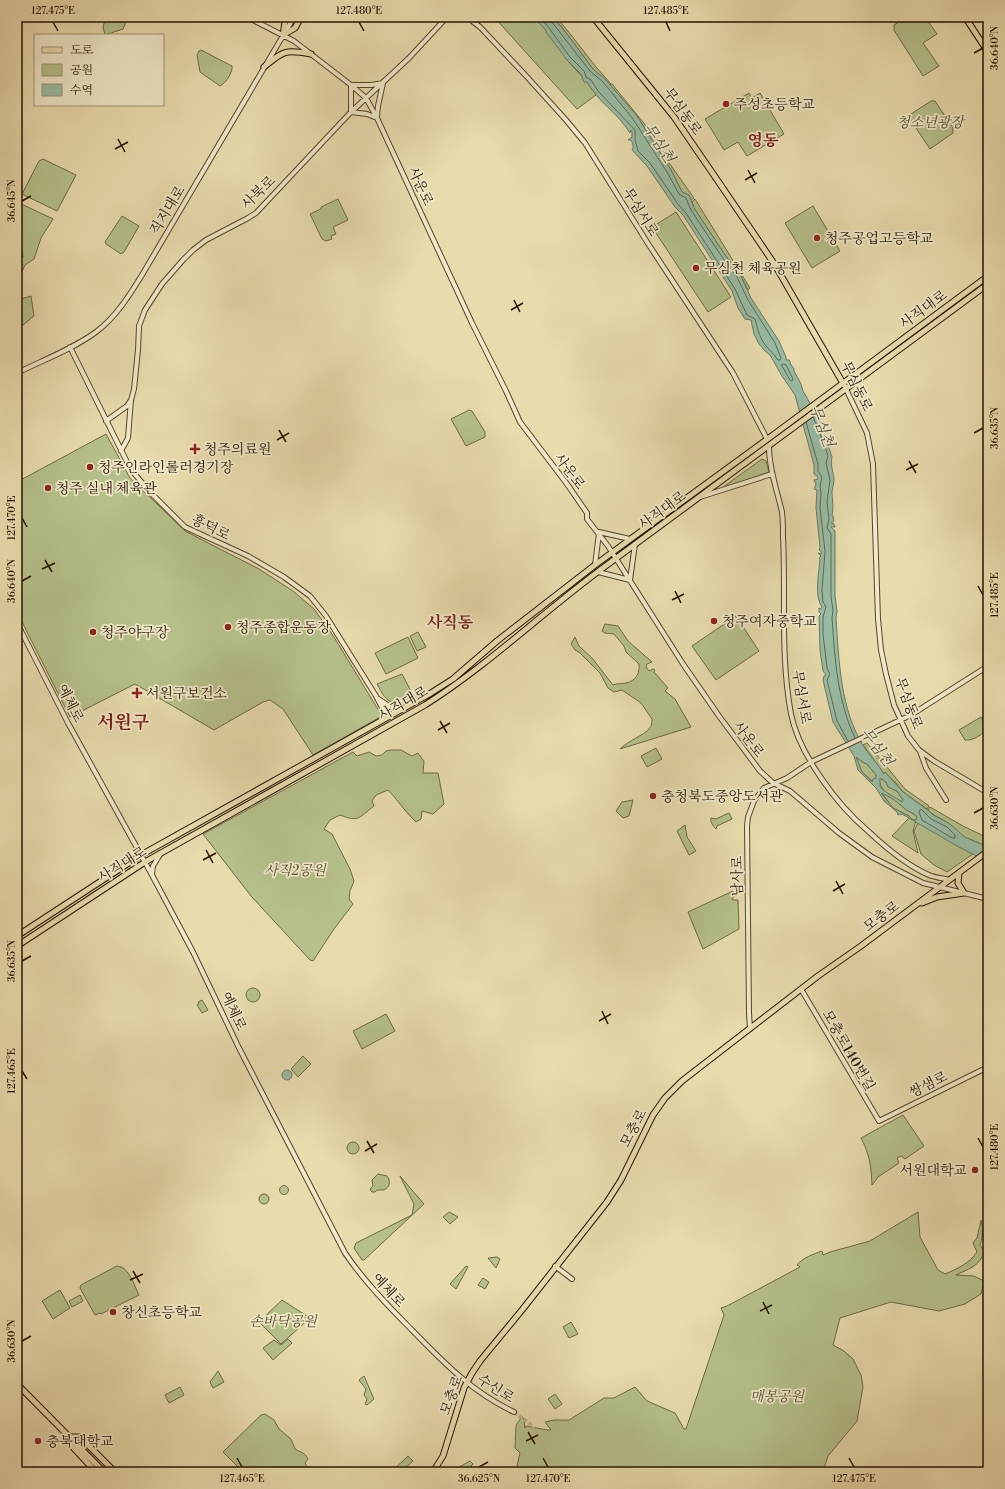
<svg xmlns="http://www.w3.org/2000/svg" width="1005" height="1489" font-family="'Libre Bodoni','Noto Serif KR',serif">
<style>
.green{fill:#b5c08a;stroke:#6d6a45}
.water{fill:#98bca4;stroke:#6a7862;fill-rule:evenodd}
.lines{fill:none;stroke-linecap:round;stroke-linejoin:round}
.shore{stroke:#5e6852;stroke-width:1}
.minor-tunnel{stroke:#c1b38a;stroke-width:4;stroke-dasharray:4 2;stroke-linecap:butt}
.minor-casing{stroke:#56452b;stroke-width:6}
.major-casing{stroke:#251300;stroke-width:7}
.minor{stroke:#f0e8c9;stroke-width:4}
.major{stroke:#e8dbac;stroke-width:5}
.ticks{fill:none;stroke:#251300;stroke-width:1.5}
.poi-dot{fill:#8f2418;stroke:#f0e8c9;stroke-width:1.5}
.labels{text-anchor:middle;stroke-width:3.5;stroke-linejoin:round;paint-order:stroke}
.poi-label{font-size:14px;fill:#251300;stroke:#f0e8c9;text-anchor:start}
.street-label{font-size:14px;fill:#251300;stroke:#f0e8c9}
.park-label{font-size:14px;font-style:italic;fill:#575030;stroke:#f0e8c9}
.water-label{font-size:15px;font-style:italic;fill:#4d4e39;stroke:#f0e8c9}
.quarter-label{font-size:16px;font-weight:bold;fill:#7a1f14;stroke:#f0e8c9}
.district-label{font-size:18px;font-weight:bold;fill:#7a1f14;stroke:#f0e8c9}
.neatline{fill:none;stroke:#251300;stroke-width:1.5}
.ticks-label{font-size:10px;text-anchor:middle;fill:#251300}
</style>
<rect width="100%" height="100%" fill="#e8dbac"/>
<filter id="stains"><feTurbulence type="fractalNoise" baseFrequency=".005" numOctaves="4"/><feColorMatrix values="0 0 0 0 .2 0 0 0 0 .09 0 0 0 0 .02 0 0 0 .5 -.17"/></filter>
<radialGradient id="worn" r=".72"><stop offset=".6" stop-color="#630" stop-opacity="0"/><stop offset="1" stop-color="#630" stop-opacity=".3"/></radialGradient>
<path class="green" d="M106,17h22l-5,12 -18,6 -2,-8z
M494,17h41l11,13 21,30 20,22 9,13 -19,14z
M553,17h3c19,21 35,46 55,67l-1,1 -17,-16 -29,-39z
M907,17h18l12,17 -14,9 16,23 -16,10 -29,-46v-5z
M201,50l31,16c1,6 -6,17 -12,20l-20,-14 -3,-17 2,-4z
M612,84l35,43 20,33 27,38 -3,2 -2,-5 -7,-3 -11,-22 -34,-54 -27,-31z
M749,93l3,5 8,-5 24,41 -37,22 -9,-14 -14,8 -19,-31z
M931,101h4l18,27v5l-23,16 -22,-33z
M43,159l33,16 -19,36 -35,-17 17,-33z
M338,199l10,21 -15,7 3,7 -5,2 1,3 -6,2 -4,-2 -12,-25 11,-5v-2z
M695,199l55,89 -2,2 -8,-16 -15,-19 -31,-47 -2,-6z
M17,202l36,17 -12,19 -7,21 -9,6 -4,9 -4,2v-17l6,-2 -6,-33z
M813,206l27,45 -28,17 -27,-45z
M676,212l55,85 -23,15 -56,-85z
M122,216l17,10 -15,26 -3,2 -15,-10 -1,-2z
M31,296l3,20 -17,14v-30z
M469,410l3,1 13,21v5l-19,9 -15,-27z
M106,434l24,44 55,53 74,38 34,22 21,18 20,28 48,79 -69,39 -30,-46 -13,-9 -7,2 -49,28 -79,-46 -65,33 -53,-105v-130z
M762,459l4,2 3,11 -36,14 -14,4z
M736,616l23,35 -43,29 -24,-34z
M605,624l13,2 10,15 24,21 -5,2 -1,3 3,4 4,-2 2,1 -1,2 14,16 -3,3 10,8 16,28 -71,22c8,-8 24,-14 29,-20 3,-3 3,-7 3,-10l-11,-16 -19,-13 -8,2 -6,-4 -8,-15 -20,-20 -5,-3 -4,-6 4,-7 4,9 13,12 21,27c4,-2 9,-1 13,-2 10,-2 14,-10 13,-19l-13,-12 -2,-6 -10,-12 -9,-1 -3,-2z
M418,632l8,15 -9,4 -7,-15z
M408,637l10,21 -32,16 -11,-21z
M402,674l11,21 -16,8c-13,-2 -14,-9 -20,-19z
M981,717l6,11c-4,7 -15,13 -22,12l-6,-10z
M867,743l38,46 24,17 -2,3 -24,-17 -7,-9 -11,-10 -1,1 -20,-28 -1,-1z
M656,748l6,11 -15,8 -6,-11z
M391,750h10l11,6 6,-3 6,8 -1,12h15l6,31 -11,10 -11,-3 -1,8 -5,3c-11,-10 -18,-22 -28,-32l-12,5 -4,6 2,5c-15,11 -14,17 -34,9l-10,5 -6,9 8,5 18,35 4,12 -4,10 -1,8 4,5 -19,25 -21,32 -3,-1 -59,-64 -48,-62 150,-82 4,4 12,-4 7,4 6,-1 4,-4z
M856,757l8,6 3,1 9,11v3l-3,4 -11,-10z
M880,778l6,4 2,5 9,4 6,9 -1,2c-10,-6 -21,-8 -23,-23z
M881,792c9,5 16,9 23,16 4,4 10,5 13,9l-1,3h-3l-4,-4 -16,-8z
M633,800l-4,16 -6,2 -7,-7 6,-9z
M930,807l33,19 25,12v4l-4,3 -17,-7h-1c-7,-4 -11,-9 -17,-14 -7,-6 -14,-7 -21,-14z
M729,813l3,6 -15,7 -1,3c-3,-3 -6,-7 -5,-11l5,1z
M909,818l7,3 -3,10 5,22 -26,-17z
M918,823l55,31 -26,18 -13,-7 -13,-11 -7,-23z
M685,825l2,12 9,14 -7,4 -12,-24z
M733,891l2,4 -3,4 2,1h4l1,29 -36,20 -15,-37z
M246 995a7 7 0 1 1 14 0a7 7 0 1 1-14 0Z
M202,1000l6,10 -6,3 -5,-8 2,-1 -1,-2z
M386,1014l9,17 -33,18 -9,-18z
M303,1056l8,8 -13,13 -7,-8z
M903,1115l21,31 -19,13 -4,-3 -4,2 2,5 -21,14 -6,8c-1,-19 -2,-30 -11,-47z
M347 1148a6 6 0 1 1 12 0a6 6 0 1 1-12 0Z
M378,1174l9,2c4,5 3,11 -3,14h-7l-2,2h-3l-2,-3 3,-3 -1,-6z
M400,1176l24,28 -60,56h-2l-8,-12 2,-5 56,-28 2,-11z
M279.5 1190a4.5 4.5 0 1 1 9 0a4.5 4.5 0 1 1-9 0Z
M259 1199a5 5 0 1 1 10 0a5 5 0 1 1-10 0Z
M449,1212l9,5 -8,7 -7,-7z
M918,1212l2,25 18,33 7,4c12,-5 25,-11 32,-22l-4,-9 4,-5 4,-18c2,9 2,16 -1,25l4,6c-3,15 -16,18 -28,24l18,1 10,5 -3,13 -16,10 -26,7 -48,-9 -51,16 -7,27 11,6 9,8 8,16 2,12 -6,34 -29,35 -5,16h-304l-2,-6 3,-13 -5,-5 1,-23 6,-8 2,2 1,9 1,-2 21,4h4l-6,-8 9,-2h15l35,-22h10l21,-11 12,14 28,12 9,16h2l38,-114 -3,-7 6,-2 73,-39 -3,-2c5,-7 17,-11 25,-14l1,4 7,-3 40,-11z
M497,1257l3,2 -4,9 -8,-10z
M117,1266c12,1 17,19 22,29l-38,19 -1,-1 -5,2 -15,-27 1,-3z
M466,1266l2,1 -12,22 -6,-5z
M483,1278l6,4 -4,7 -7,-4z
M60,1290l10,18 -17,11 -11,-18z
M80,1295l3,6 -11,6 -3,-6z
M282,1300l28,18 -29,26 -22,-22z
M571,1322l7,12 -9,4 -6,-11z
M288,1339l4,4 -19,17 -10,-12 11,-8 7,5z
M218,1371l6,11 -11,6 -3,-6z
M364,1376l10,23 -7,6 -2,-1 2,-5 -3,-4 2,-6 -7,-9z
M180,1387l4,8 -15,8 -4,-8z
M555,1394l7,10 -7,5 -7,-10z
M265,1414l9,6 5,9 12,10 4,10c6,4 10,3 13,10l-3,4 2,3 -7,6h-67l5,-5 -15,-15 38,-37z
M408,1456l5,5 -12,11h-10z
M470,1461l3,3 -2,2 2,2 -3,4h-13l-3,-2z"/>
<path class="water" d="M535,17h18l11,13 29,39 12,10 32,37 34,54 11,22 7,3 5,13 31,47 15,19 11,24 28,43 7,16v3h3l1,1v2l4,6v2l7,13 2,7 16,28 13,38c-2,7 1,14 2,21 0,5 -1,9 -2,13 0,8 2,16 0,24l1,2h1l-1,2 1,2 -3,2 3,1 1,3h-4l4,4v65l2,15 -1,7c3,43 4,91 28,129 6,9 14,17 20,27l1,-2 18,20 26,19 4,4 17,9 16,14h1l21,9v15l-31,-16 -55,-32 -4,1 -1,-3 -13,-11 -8,-13 -18,-18 -4,-14 -21,-34 -10,-42 1,-4 2,-1 -3,-4 -3,-21 -1,-34 2,-2 -2,-2v-4l2,1 1,-2c-8,-10 -3,-35 -2,-48l-1,-1 2,-2 -3,-3 3,1v-3l-2,-1 1,-3 -4,-39 1,-18 -3,-1 2,-5 -2,-4 4,-1v-2l-4,-3v-9l-19,-70 -13,-19 -12,-21 -5,-4 -6,-7 -5,-10 -3,-14 -6,-1 -7,-11 -6,-17 -49,-76 -8,-8 -28,-41 -15,-16c2,-4 1,-6 -1,-10h-3l4,-3v-5l-1,-2 -1,3c-12,-20 -32,-31 -43,-51h-3l-3,-8 -14,-14 -21,-28v-2l-7,-7zM856,757l8,6 3,1 9,11v3l-3,1 -1,3 -10,-10zM880,778l6,4 2,5 9,4 6,9 -1,2c-7,-5 -15,-8 -22,-15zM881,793c8,3 17,9 23,15 4,4 10,4 13,9l-1,3h-3l-4,-4 -16,-8z
M282 1075a5 5 0 1 1 10 0a5 5 0 1 1-10 0Z"/>
<g class="lines">
<path class="shore" d="M540,17l9,11 21,29 14,14 2,6 5,3 7,11 37,39v10l3,11 12,12 28,41 8,9 49,76 12,26 8,4c2,7 3,14 7,21 4,8 11,12 16,20h2l1,-2 -6,-15 -27,-43 -11,-23 -15,-20 -31,-47 -5,-12 -7,-4 -12,-22 -34,-53 -30,-37 -13,-11 -39,-50 -1,-4
M783,364l3,1 7,14 -1,2 -2,-1 -8,-14z
M813,417l8,19 7,20 -2,7 4,17 -3,22 2,17 -2,9 4,6v63l2,13 -1,8c3,41 5,82 23,120
M806,422l12,42v7l4,6 -2,9 1,7 -1,15 5,43 -3,39 1,12 3,5 -3,10v17l4,34 3,6 -3,6 10,41 11,20
M922,810l9,9 16,8 8,8v3h-3l-30,-18 -3,-8 1,-2z"/>
<path class="minor-tunnel" d="M514,1412l16,12 10,16 14,32"/>
<defs>
<path id="minor" d="M247,17l47,24 57,44 15,13 11,20 95,205 34,68 14,31 47,62 20,29v6l21,27 75,118 36,52 41,55 13,12 17,8 49,42 33,24 51,26 65,16
M467,17l13,10 48,51 38,42 19,23 62,99 86,131 34,66
M383,83l-5,23 -1,12 -10,-4 -16,-2v-27h20z
M70,347l56,113 6,11 20,23 33,33 63,29 36,21 26,19 16,20 50,80 11,21
M17,373c26,-13 56,-24 79,-41 20,-15 33,-36 46,-57l152,-258
M846,389l21,44 6,31 5,155 3,31 5,24 8,31 14,31 11,14 15,11 54,32
M106,421l21,-15 4,-6
M769,447c0,22 8,43 13,65 1,8 1,16 1,24 3,59 -3,119 8,178 8,40 46,91 77,117 17,16 40,35 61,44 7,3 14,3 21,5
M121,451l7,-13 3,-38 3,-11 4,-39 1,-24 6,-16 17,-26 21,-24 10,-10 13,-10 42,-22 8,-5 95,-101 58,-54 38,-41
M700,497l72,-23
M599,532l31,7
M595,565l4,-32
M598,572l32,8
M630,580l5,-36
M17,623l51,100 84,152 41,77 46,96 106,205c18,27 40,50 63,73 33,34 63,66 106,86
M377,698l12,8 13,3
M920,751l6,17 20,32
M152,874l1,-8 8,-13
M801,989l78,132 109,-54
M750,1029l-1,-16 -2,-187 1,-9 6,-16 10,-13 23,-10 24,-16 100,-47 77,-49
M555,1266l17,13"/>
<path id="major" d="M593,17l81,100 46,67 55,81 69,120
M965,17l23,35
M283,35l12,-7 6,-11
M283,35l2,-13 3,-5
M264,67c19,-16 21,-18 47,-13
M922,903l15,-6 27,-4 -6,-10 1,-10
M17,936l124,-81 290,-162 22,-14 44,-38 98,-76 178,-130 215,-159
M17,946l128,-84 280,-157c65,-41 120,-95 182,-140 127,-94 254,-187 381,-281
M17,1384l87,88
M69,1437h11l35,35
M69,1438l2,7 25,27
M433,1472l10,-16 21,-68 8,-15 8,-12 42,-51 85,-108 14,-22 32,-65 12,-17 17,-17 40,-31 96,-74 43,-30 127,-95"/>
</defs>
<use href="#minor" class="minor-casing"/>
<use href="#major" class="major-casing"/>
<use href="#minor" class="minor"/>
<use href="#major" class="major"/>
</g>
<path class="ticks" d="M53,22l5,9M359,22l5,9M666,22l4,9M974,53l9,-5M118,139l7,13M115,149l13,-7M748,170l7,13M745,180l12,-7M22,201l9,-5M514,300l6,12M511,310l12,-7M279,430l7,12M974,433l9,-5M277,440l12,-7M909,461l7,12M906,470l12,-6M22,518l5,9M45,560l7,12M42,569l13,-6M22,581l9,-5M978,586l5,9M675,591l6,12M672,600l12,-6M440,721l7,12M438,730l12,-7M974,813l9,-5M206,850l7,13M203,860l13,-7M836,881l7,13M833,891l12,-7M22,961l9,-5M602,1011l6,13M599,1021l12,-7M22,1071l5,8M978,1138l5,9M367,1141l7,12M365,1151l12,-7M133,1271l7,12M130,1280l13,-6M763,1302l6,12M760,1311l12,-6M22,1341l9,-5M528,1432l7,12M526,1441l12,-6M237,1458l5,9M543,1458l5,9M849,1458l5,9M479,1467l9,-5"/>
<g class="poi-dot">
<circle cx="726" cy="104" r="4"/>
<circle cx="817" cy="238" r="4"/>
<circle cx="696" cy="268" r="4"/>
<path d="M193 443h4v4h4v4h-4v4h-4v-4h-4v-4h4z"/>
<circle cx="90" cy="467" r="4"/>
<circle cx="48" cy="488" r="4"/>
<circle cx="714" cy="621" r="4"/>
<circle cx="228" cy="627" r="4"/>
<circle cx="93" cy="632" r="4"/>
<path d="M135 687h4v4h4v4h-4v4h-4v-4h-4v-4h4z"/>
<circle cx="653" cy="796" r="4"/>
<circle cx="975" cy="1170" r="4"/>
<circle cx="113" cy="1312" r="4"/>
<circle cx="38" cy="1441" r="4"/>
</g>
<g class="labels">
<g class="poi-label">
<text x="734" y="109">주성초등학교</text>
<text x="825" y="243">청주공업고등학교</text>
<text x="704" y="273">무심천 체육공원</text>
<text x="204" y="454">청주의료원</text>
<text x="98" y="472">청주인라인롤러경기장</text>
<text x="56" y="493">청주 실내 체육관</text>
<text x="722" y="626">청주여자중학교</text>
<text x="236" y="632">청주종합운동장</text>
<text x="101" y="637">청주야구장</text>
<text x="146" y="698">서원구보건소</text>
<text x="661" y="801">충청북도중앙도서관</text>
<text x="967" y="1175" text-anchor="end">서원대학교</text>
<text x="121" y="1317">창신초등학교</text>
<text x="46" y="1446">충북대학교</text>
</g>
<g class="street-label">
<text transform="translate(683 111) rotate(54)" y="5">무심동로</text>
<text transform="translate(421 186) rotate(65)" y="5">사운로</text>
<text transform="translate(258 192) rotate(-44)" y="5">사북로</text>
<text transform="translate(167 210) rotate(-59)" y="5">직지대로</text>
<text transform="translate(641 212) rotate(58)" y="5">무심서로</text>
<text transform="translate(923 309) rotate(-36)" y="5">사직대로</text>
<text transform="translate(857 386) rotate(64)" y="5">무심동로</text>
<text transform="translate(570 471) rotate(53)" y="5">사운로</text>
<text transform="translate(662 510) rotate(-36)" y="5">사직대로</text>
<text transform="translate(211 527) rotate(26)" y="5">흥덕로</text>
<text transform="translate(802 697) rotate(80)" y="5">무심서로</text>
<text transform="translate(71 703) rotate(63)" y="5">예체로</text>
<text transform="translate(403 703) rotate(-30)" y="5">사직대로</text>
<text transform="translate(909 703) rotate(69)" y="5">무심동로</text>
<text transform="translate(749 739) rotate(53)" y="5">사운로</text>
<text transform="translate(122 864) rotate(-32)" y="5">사직대로</text>
<text transform="translate(737 876) rotate(-91)" y="5">남사로</text>
<text transform="translate(881 916) rotate(-37)" y="5">모충로</text>
<text transform="translate(234 1011) rotate(65)" y="5">예체로</text>
<text transform="translate(849 1050) rotate(60)" y="5">모충로140번길</text>
<text transform="translate(928 1084) rotate(-26)" y="5">쌍샘로</text>
<text transform="translate(633 1128) rotate(-62)" y="5">모충로</text>
<text transform="translate(389 1290) rotate(47)" y="5">예체로</text>
<text transform="translate(496 1388) rotate(32)" y="5">수신로</text>
<text transform="translate(451 1395) rotate(-70)" y="5">모충로</text>
</g>
<g class="park-label">
<text x="930" y="127">청소년광장</text>
<text x="295" y="875">사직2공원</text>
<text x="283" y="1326">손바닥공원</text>
<text x="777" y="1401">매봉공원</text>
</g>
<g class="water-label">
<text transform="translate(659 143) rotate(56)" y="5">무심천</text>
<text transform="translate(822 426) rotate(69)" y="5">무심천</text>
<text transform="translate(877 747) rotate(52)" y="5">무심천</text>
</g>
<g class="quarter-label">
<text x="763" y="146">영동</text>
<text x="450" y="628">사직동</text>
</g>
<g class="district-label">
<text x="123" y="728">서원구</text>
</g>
</g>
<rect width="1005" height="1489" fill="none" stroke="#e8dbac" stroke-width="44"/>
<rect x="34" y="34" width="130" height="72" fill="#f0e8c9" stroke="#9f9379"/>
<rect x="42" y="47" width="20" height="6" fill="#e8dbac" stroke="#9f9379"/>
<text x="70" y="54" font-size="12" fill="#251300">도로</text>
<rect x="42" y="64" width="20" height="12" fill="#b5c08a" stroke="#9f9379"/>
<text x="70" y="74" font-size="12" fill="#251300">공원</text>
<rect x="42" y="84" width="20" height="12" fill="#98bca4" stroke="#9f9379"/>
<text x="70" y="94" font-size="12" fill="#251300">수역</text>
<rect x="22" y="22" width="961" height="1445" class="neatline"/>
<g class="ticks-label">
<text x="53" y="14">127.475°E</text>
<text x="359" y="14">127.480°E</text>
<text x="666" y="14">127.485°E</text>
<text transform="translate(994 48) rotate(-90)" y="4">36.640°N</text>
<text transform="translate(11 201) rotate(-90)" y="4">36.645°N</text>
<text transform="translate(994 428) rotate(-90)" y="4">36.635°N</text>
<text transform="translate(11 518) rotate(-90)" y="4">127.470°E</text>
<text transform="translate(11 581) rotate(-90)" y="4">36.640°N</text>
<text transform="translate(994 595) rotate(-90)" y="4">127.485°E</text>
<text transform="translate(994 808) rotate(-90)" y="4">36.630°N</text>
<text transform="translate(11 961) rotate(-90)" y="4">36.635°N</text>
<text transform="translate(11 1071) rotate(-90)" y="4">127.465°E</text>
<text transform="translate(994 1147) rotate(-90)" y="4">127.480°E</text>
<text transform="translate(11 1341) rotate(-90)" y="4">36.630°N</text>
<text x="242" y="1482">127.465°E</text>
<text x="479" y="1482">36.625°N</text>
<text x="548" y="1482">127.470°E</text>
<text x="854" y="1482">127.475°E</text>
</g>
<rect width="100%" height="100%" filter="url(#stains)"/>
<rect width="100%" height="100%" fill="url(#worn)"/>
</svg>
